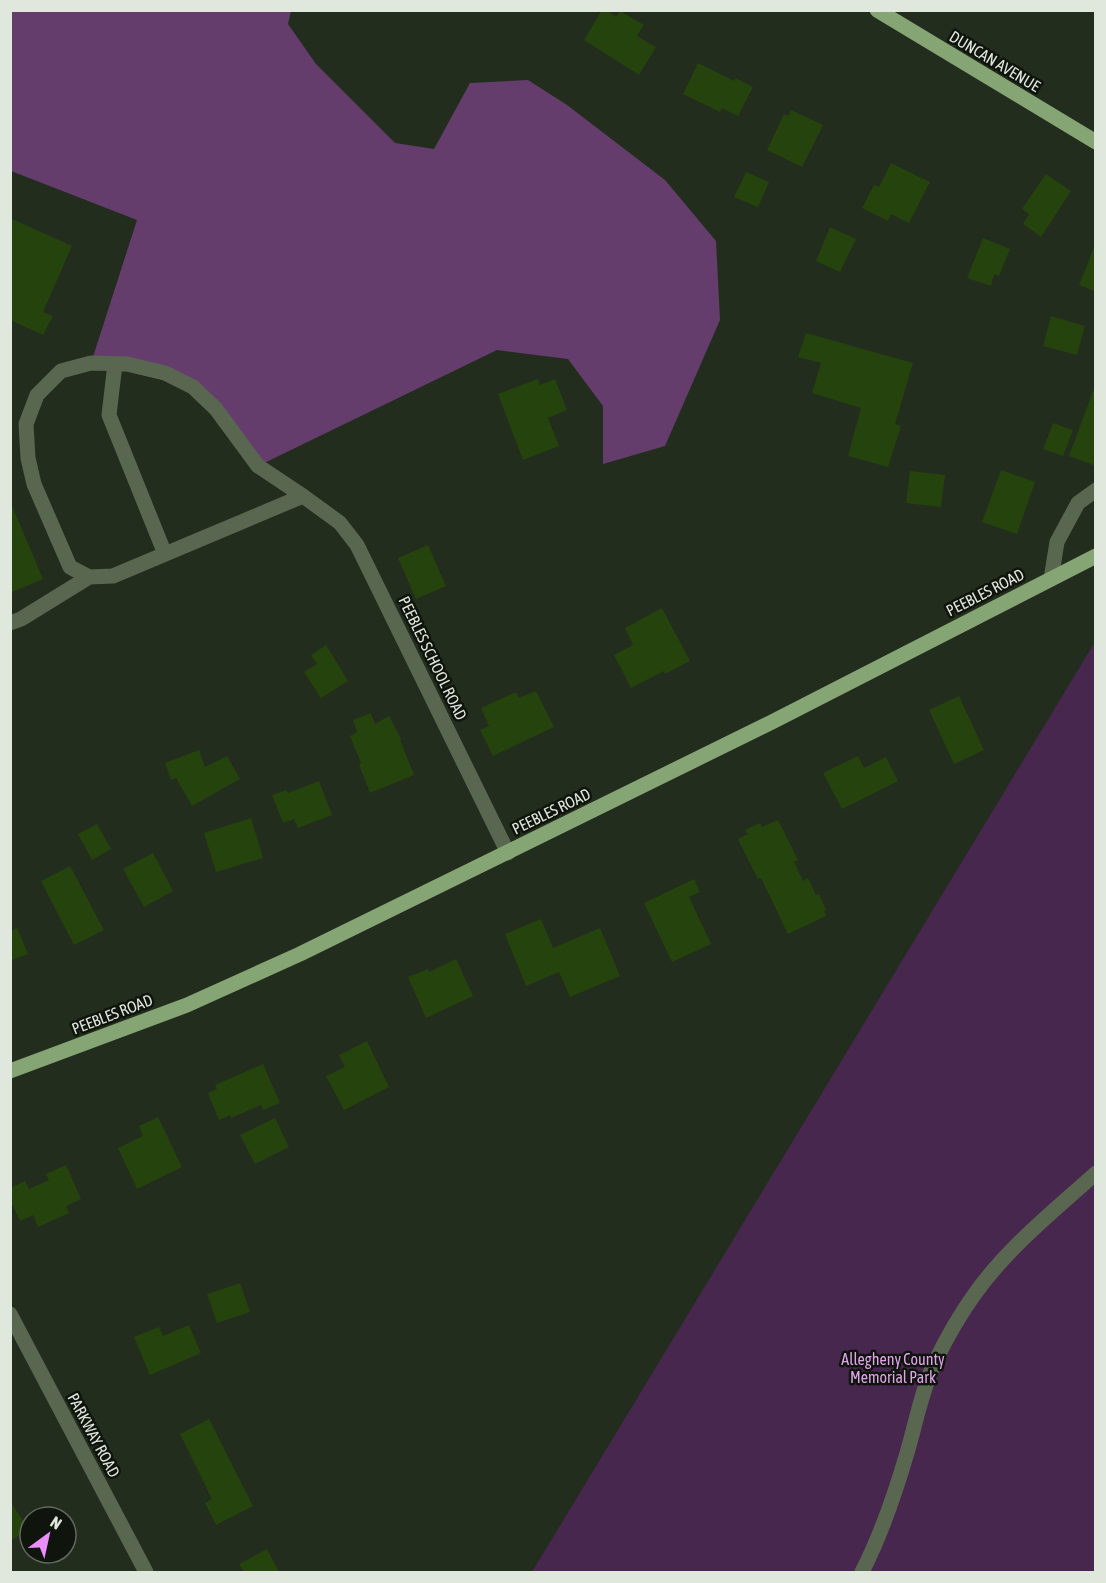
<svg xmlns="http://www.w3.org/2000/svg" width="1106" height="1583" font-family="'Asap Condensed',sans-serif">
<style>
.green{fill:#47274d}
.forest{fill:#643d6c}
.building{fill:#25430c}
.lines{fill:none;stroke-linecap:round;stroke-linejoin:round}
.minor{stroke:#596750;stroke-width:15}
.major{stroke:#86a575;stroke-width:15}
.labels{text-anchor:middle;stroke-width:5;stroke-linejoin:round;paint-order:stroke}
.street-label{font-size:16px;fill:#e0e7dd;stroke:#0f140d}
.park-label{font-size:16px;fill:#e1a4ec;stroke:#0f140d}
</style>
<rect width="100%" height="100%" fill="#232d1e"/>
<path class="green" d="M1095,642v930h-563z"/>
<path class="forest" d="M10,11h281l-3,13 28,40 79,79 39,6 36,-66 58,-3 39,25 98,75 51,61 4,79 -55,126 -62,18v-58l-35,-47 -71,-9 -239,116 -65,-79 -102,-24 46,-143 -126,-49z"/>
<path class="building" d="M602,10h4l10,7 4,-6 24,14 -7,11 19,11 -17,28 -55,-35z
M698,63l36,18 1,-3 18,9 -15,29 -16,-8 -2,4 -37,-18z
M791,110l32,15 -21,42 -35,-17 17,-36 4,2z
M891,163l39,19 -21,41 -18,-9 -3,7 -26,-13 12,-23 5,2z
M746,172l23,10 -11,25 -24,-10z
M1046,174l25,17 -30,46 -18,-13 6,-10 -7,-5z
M10,218l62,28 -29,66 10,4 -10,19 -33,-15z
M830,227l26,12 -16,33 -24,-11z
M983,238l27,11 -11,27 -5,-2 -3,12 -24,-8z
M1095,245h1v47l-17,-7z
M1051,316l34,10 -8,29 -34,-9z
M806,333l107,30 -18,61 6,2 -13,41 -40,-11 13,-48 -49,-15 9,-30 -23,-6z
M538,379l2,6 15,-6 12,31 -19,8 11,28 -36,14 -25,-66z
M1095,386h1v80l-27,-10z
M1053,423l20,7 -10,26 -20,-7z
M1001,470l34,12 -18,52 -35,-12z
M910,471l35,4 -4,32 -35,-4z
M10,501l33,78 -33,14z
M428,545l18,41 -30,13 -18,-41z
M662,608l28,53 -25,13 -1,-3 -33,17 -17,-33 19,-10 -8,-17z
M326,645l22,36 -27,17 -17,-26 13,-8 -6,-9z
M536,691l18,36 -61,29 -13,-26 9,-4 -8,-18 35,-16 3,6z
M959,696l25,54 -30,14 -25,-54z
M371,713l4,11 14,-8 12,23 -1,1 14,35 -44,18 -11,-28 2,-2 -11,-27 7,-4 -4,-12z
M199,750l6,17 22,-11 13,23 -48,27 -16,-28 -5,2 -6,-17z
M858,756l6,12 22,-11 12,24 -56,28 -19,-36z
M319,781l13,34 -34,13 -4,-9 -11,4 -11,-28 14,-5 2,3z
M251,818l12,40 -47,14 -12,-39z
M778,820l20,40 -4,2 9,19 5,-3 8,17 3,-1 7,16 -2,1 2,5 -38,18 -27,-56 -3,1 -20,-40 10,-5 -3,-4 15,-7 2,4z
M97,824l14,25 -19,11 -14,-26z
M153,853l20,38 -29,16 -21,-38z
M70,866l34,64 -30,15 -33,-64z
M694,879l6,13 -11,5 22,47 -39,18 -28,-59z
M541,919l12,29 47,-20 20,48 -50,21 -11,-25 -33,14 -21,-52z
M17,928l11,26 -18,7v-30z
M456,959l17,37 -47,22 -18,-41 20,-8 1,3z
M367,1041l22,46 -45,23 -18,-34 19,-9 -6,-12z
M263,1064l17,39 -17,7 -2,-5 -30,13 -1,-3 -11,5 -11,-27 9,-4 -2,-4z
M158,1117l24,50 -45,22 -19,-41 25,-12 -4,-10z
M275,1118l14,29 -34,17 -15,-29z
M66,1165l15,34 -15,7 3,7 -31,14 -5,-12 -13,6 -10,-21v-12l15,-7 4,8 20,-9 -3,-6z
M240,1283l10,29 -33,11 -10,-29z
M189,1325l12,28 -51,22 -16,-38 25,-10 4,9z
M209,1419l44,87 -37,19 -11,-22 7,-4 -32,-65z
M10,1501l19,29 -19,11z
M267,1549l12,23h-35l-5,-8z"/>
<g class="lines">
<path class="minor" d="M115,364l-6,51 56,139
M303,496l-190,80 -24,1 -19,-10 -36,-83 -6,-26 -2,-34 11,-29 24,-24 30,-8 36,1 38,9 28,14 23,22 42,57 45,30 37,27 17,22 151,308
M1051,579l6,-37 21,-39 18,-13
M10,623l11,-4 68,-42
M10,1314l136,258
M862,1572c19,-37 33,-78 45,-119 9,-30 14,-61 28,-91 11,-23 24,-46 39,-67 33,-47 80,-84 122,-122"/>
<path class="major" d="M877,10l219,132
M10,1071l177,-66 113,-51 470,-231 326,-167"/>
</g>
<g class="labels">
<g class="street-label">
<text transform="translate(995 61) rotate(31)" y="6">DUNCAN AVENUE</text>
<text transform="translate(985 592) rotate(-27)" y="6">PEEBLES ROAD</text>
<text transform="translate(433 658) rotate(64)" y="6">PEEBLES SCHOOL ROAD</text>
<text transform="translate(551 811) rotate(-26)" y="6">PEEBLES ROAD</text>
<text transform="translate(112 1014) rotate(-21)" y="6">PEEBLES ROAD</text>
<text transform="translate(94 1435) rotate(62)" y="6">PARKWAY ROAD</text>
</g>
<g class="park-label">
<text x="893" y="1365">Allegheny County<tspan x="893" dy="18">Memorial Park</tspan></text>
</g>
</g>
<rect width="1106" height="1583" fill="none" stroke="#e0e7dd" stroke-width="24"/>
<g transform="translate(48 1535) rotate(33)"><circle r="28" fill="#0f140d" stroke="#636860" stroke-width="1.5"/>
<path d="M0-4.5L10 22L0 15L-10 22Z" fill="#eb8dfc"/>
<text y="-9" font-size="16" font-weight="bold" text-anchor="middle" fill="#e0e7dd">N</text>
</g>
</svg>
